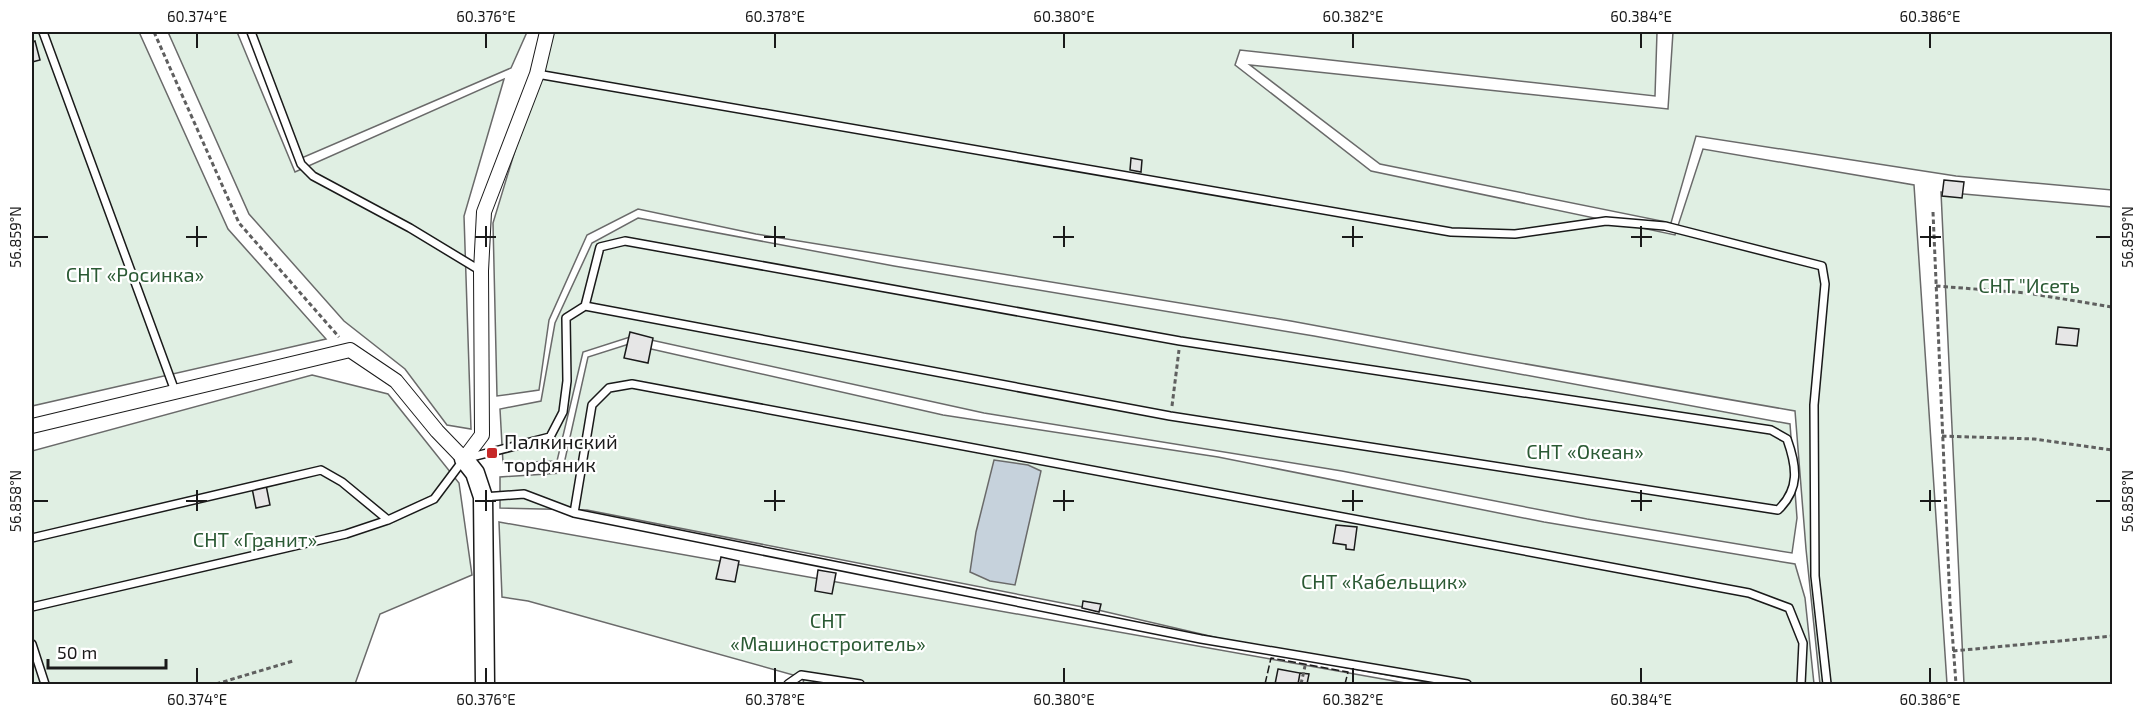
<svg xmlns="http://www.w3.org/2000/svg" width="2144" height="716" font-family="'Exo 2',sans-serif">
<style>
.green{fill:#e0efe3;stroke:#6a6a6a;stroke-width:1.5}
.water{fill:#c6d2dc;stroke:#6a6a6a;stroke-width:1.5}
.building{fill:#e6e6e6;stroke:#1a1a1a;stroke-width:1.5}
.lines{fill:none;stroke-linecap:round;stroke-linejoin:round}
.service-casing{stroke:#1a1a1a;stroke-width:10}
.minor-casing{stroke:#1a1a1a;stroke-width:16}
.tertiary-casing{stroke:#1a1a1a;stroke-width:21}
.path{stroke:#5f5f5f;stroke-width:3;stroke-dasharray:4.5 3;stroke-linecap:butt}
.service{stroke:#fff;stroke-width:7}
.minor{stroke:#fff;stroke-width:14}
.tertiary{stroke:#fff;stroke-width:18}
.fence{stroke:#1a1a1a;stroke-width:1.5;stroke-dasharray:8 3;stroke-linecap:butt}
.ticks{fill:none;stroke:#1a1a1a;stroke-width:2}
.poi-dot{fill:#c62828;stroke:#fff;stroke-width:2}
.labels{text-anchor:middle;stroke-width:4.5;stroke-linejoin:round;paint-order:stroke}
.park-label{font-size:20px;fill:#2b5a34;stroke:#fff}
.poi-label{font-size:20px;fill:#1a1a1a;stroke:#fff;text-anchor:start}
.neatline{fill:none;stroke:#1a1a1a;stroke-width:2}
.ticks-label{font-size:15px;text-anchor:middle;fill:#1a1a1a}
</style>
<rect width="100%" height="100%" fill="#fff"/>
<path class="green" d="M32,32h107l89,197 98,110 -294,67z
M168,32h69l58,140 209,-93 -40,137 7,213 -24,-4 -42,-56 -61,-48 -95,-107z
M250,32h277l-16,36 -214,92z
M551,32h1106l-2,64 -415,-46 -5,15 136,106 304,64 28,-86 211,36 33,499h-127l-14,-135 -11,-138 -326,-57 -178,-33 -535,-87 -118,-25 -51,26 -38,85 -10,70 -42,6 -4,-173z
M1673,32h439v158l-156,-14 -260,-40 -25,87 -291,-59 -130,-99 418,44z
M1941,192l171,15v477h-148z
M638,218l256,48 420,70 476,88 7,94 -5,35 -205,-34 -245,-48 -358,-58 -351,-77 -50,16 -26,109 -54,2 -3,-54 41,-8 14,-78 37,-80z
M629,344l314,71 275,42 326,65 251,42 10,34 9,86h-377l-94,-17 -245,-57 -511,-100 -87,-2v-31l62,-4 26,-116z
M312,375l76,19 71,89 13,92 -92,39 -25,70h-323v-233z
M499,522l912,162h-608l1,-6 -276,-77 -26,-4z"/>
<path class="water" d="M994,460l34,5 13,6 -26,114 -25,-4 -20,-9 6,-40z"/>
<path class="building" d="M35,41l5,19 -8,2v-20z
M1131,158l11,2 -1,12 -11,-2z
M1944,180l20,2 -2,16 -20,-2z
M2058,327l21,2 -2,17 -21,-2z
M630,332l23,6 -5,25 -24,-5z
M266,485l4,20 -14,3 -4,-20z
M1336,525l21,2 -3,23 -8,-1v-4l-13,-2z
M721,557l18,4 -4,21 -19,-3z
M818,570l18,3 -4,21 -17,-3z
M1083,601l18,3 -2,8 -17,-4z
M1278,669l22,4 -2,11h-23z
M1300,673l9,1 -2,10h-9z"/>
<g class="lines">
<defs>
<path id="service" d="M43,32l132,359
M251,32l50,132 12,12 97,52 71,43
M537,74l914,158 64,2 91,-13 59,5 157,40 3,18 -11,121 1,171 12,108
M483,497l41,-3 50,19 627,126 266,45
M574,513l18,-108 17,-17 23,-4 1117,209 40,15 14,35 -2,41
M32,538l289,-68 21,12 46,38
M32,607l314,-73 42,-14 46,-21 30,-40 86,-22 13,-25 4,-31 -1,-63 19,-12 585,110 608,94c22,-21 19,-43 9,-71l-16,-9 -591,-89 -555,-100 -25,6 -15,59
M32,644l13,40
M788,684l13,-9 59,9"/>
<path id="minor" d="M32,426l318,-76 46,31 41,50 27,28 18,-24 -1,-164 3,-59 53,-138 10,-42"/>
<path id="tertiary" d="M464,459l11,14 8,24 2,187"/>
</defs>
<use href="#service" class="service-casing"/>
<use href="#minor" class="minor-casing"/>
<use href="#tertiary" class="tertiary-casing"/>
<path class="path" d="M154,32l85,191 100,114
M1933,212l17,391 6,81
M1936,286l91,7 85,14
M1172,406l7,-56
M1942,436l92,3 78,11
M1953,651l159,-15
M216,684l77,-23
M1301,684l4,-18"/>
<use href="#service" class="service"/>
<use href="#minor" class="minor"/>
<use href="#tertiary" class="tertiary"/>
<path class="fence" d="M1265,684l6,-26 77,14 -3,12"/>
</g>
<path class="ticks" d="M197,33v15M486,33v15M775,33v15M1064,33v15M1353,33v15M1641,33v15M1930,33v15M197,226v21M486,226v21M775,226v21M1064,226v21M1353,226v21M1641,226v21M1930,226v21M33,237h15M186,237h21M475,237h21M764,237h21M1053,237h21M1342,237h21M1631,237h21M1920,237h21M2096,237h15M197,490v21M486,490v21M775,490v21M1064,490v21M1353,490v21M1641,490v21M1930,490v21M33,501h15M186,501h21M475,501h21M764,501h21M1053,501h21M1342,501h21M1631,501h21M1920,501h21M2096,501h15M197,668v15M486,668v15M775,668v15M1064,668v15M1353,668v15M1641,668v15M1930,668v15"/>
<rect class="poi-dot" x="486" y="447" width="12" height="12" rx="3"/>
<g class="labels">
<g class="park-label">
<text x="135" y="282">СНТ «Росинка»</text>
<text x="2029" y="293">СНТ "Исеть</text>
<text x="1585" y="459">СНТ «Океан»</text>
<text x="255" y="547">СНТ «Гранит»</text>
<text x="1384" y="589">СНТ «Кабельщик»</text>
<text x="828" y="628">СНТ<tspan x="828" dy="23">«Машиностроитель»</tspan></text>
</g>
<g class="poi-label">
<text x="504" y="449">Палкинский<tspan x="504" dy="23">торфяник</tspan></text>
</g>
</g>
<rect width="2144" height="716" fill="none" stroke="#ffffff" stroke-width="66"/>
<path d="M48 659v9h118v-9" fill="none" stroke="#1a1a1a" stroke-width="3"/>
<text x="57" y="659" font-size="18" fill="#1a1a1a" stroke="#ffffff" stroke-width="4.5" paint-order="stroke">50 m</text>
<rect x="33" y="33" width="2078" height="650" class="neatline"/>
<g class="ticks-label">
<text x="197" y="22">60.374°E</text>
<text x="486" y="22">60.376°E</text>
<text x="775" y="22">60.378°E</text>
<text x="1064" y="22">60.380°E</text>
<text x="1353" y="22">60.382°E</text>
<text x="1641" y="22">60.384°E</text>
<text x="1930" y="22">60.386°E</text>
<text transform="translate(16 237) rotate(-90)" y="5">56.859°N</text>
<text transform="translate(2128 237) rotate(-90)" y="5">56.859°N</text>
<text transform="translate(16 501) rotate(-90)" y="5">56.858°N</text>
<text transform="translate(2128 501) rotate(-90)" y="5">56.858°N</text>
<text x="197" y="705">60.374°E</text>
<text x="486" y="705">60.376°E</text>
<text x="775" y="705">60.378°E</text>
<text x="1064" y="705">60.380°E</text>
<text x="1353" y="705">60.382°E</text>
<text x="1641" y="705">60.384°E</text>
<text x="1930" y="705">60.386°E</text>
</g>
</svg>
